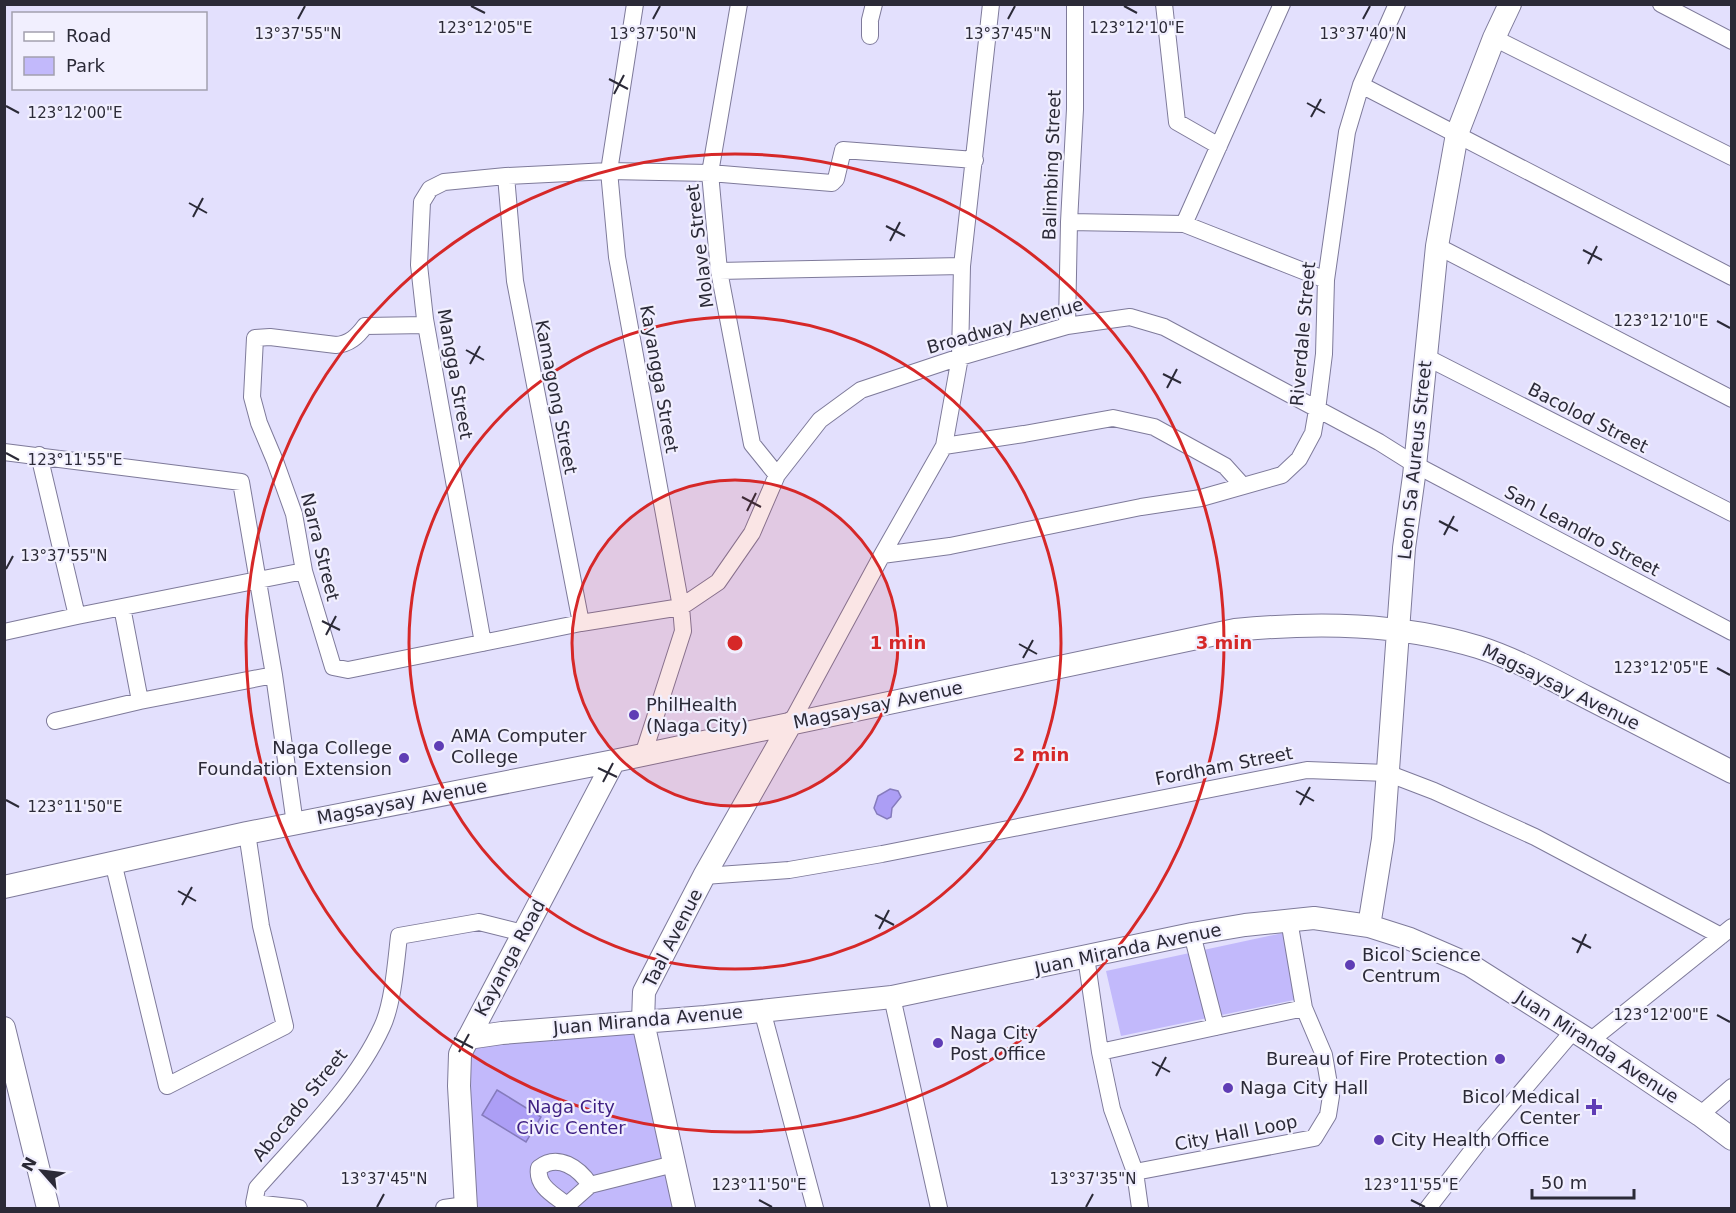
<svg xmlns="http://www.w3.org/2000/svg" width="1736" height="1213" font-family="'DejaVu Sans',sans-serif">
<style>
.green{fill:#c2b9fb}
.water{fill:#ac9ef5;stroke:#857bbc;stroke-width:1.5}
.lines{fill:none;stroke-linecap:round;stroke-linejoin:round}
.street-casing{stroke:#7e7a9a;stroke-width:18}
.secondary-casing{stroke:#7e7a9a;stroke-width:24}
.street{stroke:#fff;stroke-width:16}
.secondary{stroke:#fff;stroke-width:22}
.ticks{fill:none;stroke:#2b2a37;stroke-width:2}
.ring{fill:none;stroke:#d62828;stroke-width:3}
.poi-dot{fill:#5f3db5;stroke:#f1effe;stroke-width:2}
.labels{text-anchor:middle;stroke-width:4.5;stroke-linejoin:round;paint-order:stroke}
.street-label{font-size:18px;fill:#2b2a37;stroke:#f1effe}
.poi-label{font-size:18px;fill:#2b2a37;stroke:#f1effe;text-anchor:start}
.park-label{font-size:18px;fill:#3e1f83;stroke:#f1effe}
.ticks-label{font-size:15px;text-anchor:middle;fill:#2b2a37;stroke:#f1effe;stroke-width:4.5;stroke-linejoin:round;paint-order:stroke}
.centre{fill:#d62828;stroke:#f1effe;stroke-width:3}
.ring-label{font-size:18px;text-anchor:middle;font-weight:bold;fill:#d62828;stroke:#f1effe;stroke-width:4.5;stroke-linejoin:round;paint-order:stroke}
</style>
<rect width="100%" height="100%" fill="#e3e0fd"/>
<path class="green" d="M1283,933l11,67 -173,36 -15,-65z
M643,1022l41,186h-218l2,-170z"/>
<path class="water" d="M890,789l8,2 3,6 -9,11 -1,9 -4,2 -10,-5 -3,-6 4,-12z
M497,1090l44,27 -15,25 -44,-27z"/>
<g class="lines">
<defs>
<path id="street" d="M635,4l-26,167 8,86 64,350 2,24 -40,124
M739,4l-29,169 9,98 33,173 25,31
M1164,4l13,118 42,24
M1661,4l71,37
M870,36v-16l4,-16
M1494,38l238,119
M1361,85l371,192
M506,176l9,105 66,342
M1069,222l115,2 142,56
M1184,224l98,-220
M1437,246l295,153
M719,271l243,-5
M426,325l-61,1c-8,11 -16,18 -29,19l-66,-8 -15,1 -3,59 7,26 16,38 19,53 10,57 29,96 15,3 233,-47 100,-16 37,-25 34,-49 25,-58 43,-55 41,-30 99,-33 107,-31 63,-9 34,10 215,115 35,22 318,168
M1067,326l2,-104 6,-113v-105
M1426,357l306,156
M944,446l80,-12 89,-16 41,9 71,39 18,20
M4,452l237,30 33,193 21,149
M39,455l38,161
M882,555l68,-9 191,-39 60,-9 81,-23 17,-16 14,-26 4,-23 7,-56 2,-74 21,-148 14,-47 36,-81
M122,607l18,94
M4,632l73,-16 227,-45
M483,643l-58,-324 -6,-54 3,-63 8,-13 14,-7 62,-6 103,-5 101,2 122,10 4,-4 7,-29 132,10
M55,721l85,-20 134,-26
M791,723l91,-168 62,-109 16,-89 2,-91 29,-262
M113,862l54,224 118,-60 -24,-100 -14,-93
M704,876l85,-6 93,-16 425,-84 80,3 47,18 101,46 186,99
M1192,934l24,93
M1086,957l14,95 204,-44
M892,997l47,211
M762,1010l53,198
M1590,1041l142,-114
M1100,1052l12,57 23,63 5,36
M1700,1115l32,-28
M1135,1172l179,-34 14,-23 3,-19 -7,-41 -20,-47 -15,-88
M567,1205c-13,-10 -31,-19 -28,-37 19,-15 40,0 51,17
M299,1208l-45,-5 3,-15c43,-49 98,-102 125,-161 11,-23 14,-65 17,-91l80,-14 44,11
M444,1208l21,-3
M564,1208l26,-23 84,-21
M1428,1208l50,-65 96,-113"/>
<path id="secondary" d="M4,887l243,-54 367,-72 621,-131c83,-8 163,-7 243,17 38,12 73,32 108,50 48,25 97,50 146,75
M1369,926l14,-87 21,-291 10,-72 23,-230 20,-112 37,-96 16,-34
M4,1028l44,180
M468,1038l34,-5 203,-16 187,-20 300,-63 53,-9 69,-7 55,8 41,13 60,26 120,76 110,74 32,24
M466,1208l-7,-122 1,-32 154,-293
M684,1208l-41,-186 1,-30 20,-39 40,-77 87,-153"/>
</defs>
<use href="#street" class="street-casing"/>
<use href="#secondary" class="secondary-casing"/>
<use href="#street" class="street"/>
<use href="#secondary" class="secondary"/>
</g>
<path class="ticks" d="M471,6l14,7M1124,6l13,7M298,19l7,-13M653,19l7,-13M1008,19l7,-13M1363,19l7,-13M609,79l19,10M614,94l10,-19M1307,103l18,10M6,106l13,7M1311,117l10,-18M189,203l18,10M193,217l10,-19M886,226l19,10M890,241l10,-19M1583,250l19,10M1588,264l9,-18M1717,321l13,7M466,350l18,10M470,364l10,-18M1163,374l18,9M1167,388l10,-19M6,453l13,7M742,497l19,10M747,511l9,-18M1439,521l19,10M1444,535l10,-19M6,569l7,-13M322,621l18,9M326,635l10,-19M1019,644l18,10M1023,658l10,-18M1717,668l13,7M598,768l19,9M603,782l10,-19M1296,791l18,10M6,800l13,7M1300,805l10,-18M178,891l18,10M182,905l10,-18M875,915l19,10M879,929l10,-19M1572,938l19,10M1577,953l9,-19M1717,1015l13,7M454,1038l19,10M459,1052l10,-18M1152,1062l18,10M1156,1076l10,-19M759,1200l13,7M1411,1200l14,7M377,1207l7,-13M1086,1207l7,-13"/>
<circle cx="735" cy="643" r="163" fill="#d62828" fill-opacity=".12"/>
<g class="ring">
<circle cx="735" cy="643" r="163"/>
<circle cx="735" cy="643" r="326"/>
<circle cx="735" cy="643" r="489"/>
</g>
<g class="poi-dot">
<circle cx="634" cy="715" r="6"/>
<circle cx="439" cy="746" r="6"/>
<circle cx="404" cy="758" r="6"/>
<circle cx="1350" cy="965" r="6"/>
<circle cx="938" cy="1043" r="6"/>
<circle cx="1500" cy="1059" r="6"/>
<circle cx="1228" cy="1088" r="6"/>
<path d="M1591 1098h6v6h6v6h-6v6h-6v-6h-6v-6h6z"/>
<circle cx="1379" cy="1140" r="6"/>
</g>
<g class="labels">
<g class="street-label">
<text transform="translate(1052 165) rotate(-88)" y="6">Balimbing Street</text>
<text transform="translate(700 246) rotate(-97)" y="6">Molave Street</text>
<text transform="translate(1005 326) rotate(-16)" y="6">Broadway Avenue</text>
<text transform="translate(1303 334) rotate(-85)" y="6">Riverdale Street</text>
<text transform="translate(455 374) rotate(80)" y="6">Mangga Street</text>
<text transform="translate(659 379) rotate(80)" y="6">Kayangga Street</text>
<text transform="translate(556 397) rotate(79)" y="6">Kamagong Street</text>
<text transform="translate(1588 418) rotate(27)" y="6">Bacolod Street</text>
<text transform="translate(1415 460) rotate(-84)" y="6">Leon Sa Aureus Street</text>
<text transform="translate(1582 531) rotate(28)" y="6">San Leandro Street</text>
<text transform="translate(320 547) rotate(76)" y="6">Narra Street</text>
<text transform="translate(1561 687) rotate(26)" y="6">Magsaysay Avenue</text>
<text transform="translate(878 705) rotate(-12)" y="6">Magsaysay Avenue</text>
<text transform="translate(1224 766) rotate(-11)" y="6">Fordham Street</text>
<text transform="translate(402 802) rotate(-11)" y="6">Magsaysay Avenue</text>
<text transform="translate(673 938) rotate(-63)" y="6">Taal Avenue</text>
<text transform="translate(1128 949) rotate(-12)" y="6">Juan Miranda Avenue</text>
<text transform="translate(510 958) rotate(-62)" y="6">Kayanga Road</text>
<text transform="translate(648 1020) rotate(-5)" y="6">Juan Miranda Avenue</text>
<text transform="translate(1597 1047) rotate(33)" y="6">Juan Miranda Avenue</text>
<text transform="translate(300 1105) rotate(-51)" y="6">Abocado Street</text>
<text transform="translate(1236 1133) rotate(-11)" y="6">City Hall Loop</text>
</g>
<g class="poi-label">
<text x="646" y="711">PhilHealth<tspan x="646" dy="21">(Naga City)</tspan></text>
<text x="451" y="742">AMA Computer<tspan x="451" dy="21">College</tspan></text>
<text x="392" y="754" text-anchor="end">Naga College<tspan x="392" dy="21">Foundation Extension</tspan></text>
<text x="1362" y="961">Bicol Science<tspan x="1362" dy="21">Centrum</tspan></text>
<text x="950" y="1039">Naga City<tspan x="950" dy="21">Post Office</tspan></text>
<text x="1488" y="1065" text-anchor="end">Bureau of Fire Protection</text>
<text x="1240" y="1094">Naga City Hall</text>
<text x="1580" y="1103" text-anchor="end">Bicol Medical<tspan x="1580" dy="21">Center</tspan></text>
<text x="1391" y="1146">City Health Office</text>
</g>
<g class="park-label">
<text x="571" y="1113">Naga City<tspan x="571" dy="21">Civic Center</tspan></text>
</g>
</g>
<g class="ticks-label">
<text x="485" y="33">123°12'05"E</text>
<text x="1137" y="33">123°12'10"E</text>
<text x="298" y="39">13°37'55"N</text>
<text x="653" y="39">13°37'50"N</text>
<text x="1008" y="39">13°37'45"N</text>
<text x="1363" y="39">13°37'40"N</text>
<text x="75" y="118">123°12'00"E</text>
<text x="1661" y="326">123°12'10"E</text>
<text x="75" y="465">123°11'55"E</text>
<text x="64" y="561">13°37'55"N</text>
<text x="1661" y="673">123°12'05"E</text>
<text x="75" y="812">123°11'50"E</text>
<text x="1661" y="1020">123°12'00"E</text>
<text x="384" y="1184">13°37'45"N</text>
<text x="1093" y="1184">13°37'35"N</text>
<text x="759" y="1190">123°11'50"E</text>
<text x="1411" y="1190">123°11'55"E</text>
</g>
<circle cx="735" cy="643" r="9" class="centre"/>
<g class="ring-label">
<text x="898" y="649">1 min</text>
<text x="1224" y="649">3 min</text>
<text x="1041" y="761">2 min</text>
</g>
<rect width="1736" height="1213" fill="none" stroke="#2b2a37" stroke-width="12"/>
<rect x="12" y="12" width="195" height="78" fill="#f1effe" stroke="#a2a0ae" stroke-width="1.5"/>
<rect x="24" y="32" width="30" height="9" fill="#ffffff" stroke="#a2a0ae" stroke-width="1.5"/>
<text x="66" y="42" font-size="18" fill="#2b2a37">Road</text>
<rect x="24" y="57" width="30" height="18" fill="#c2b9fb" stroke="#a2a0ae" stroke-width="1.5"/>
<text x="66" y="72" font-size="18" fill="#2b2a37">Park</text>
<g transform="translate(42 1171) rotate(298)" stroke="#f1effe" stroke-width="4.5" paint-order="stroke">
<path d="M0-4.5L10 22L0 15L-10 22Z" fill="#2b2a37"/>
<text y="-9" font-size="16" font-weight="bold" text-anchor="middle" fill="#2b2a37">N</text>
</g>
<path d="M1532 1189v9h102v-9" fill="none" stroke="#2b2a37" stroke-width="3"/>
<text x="1541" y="1189" font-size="18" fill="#2b2a37" stroke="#f1effe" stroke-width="4.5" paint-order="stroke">50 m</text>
</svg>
